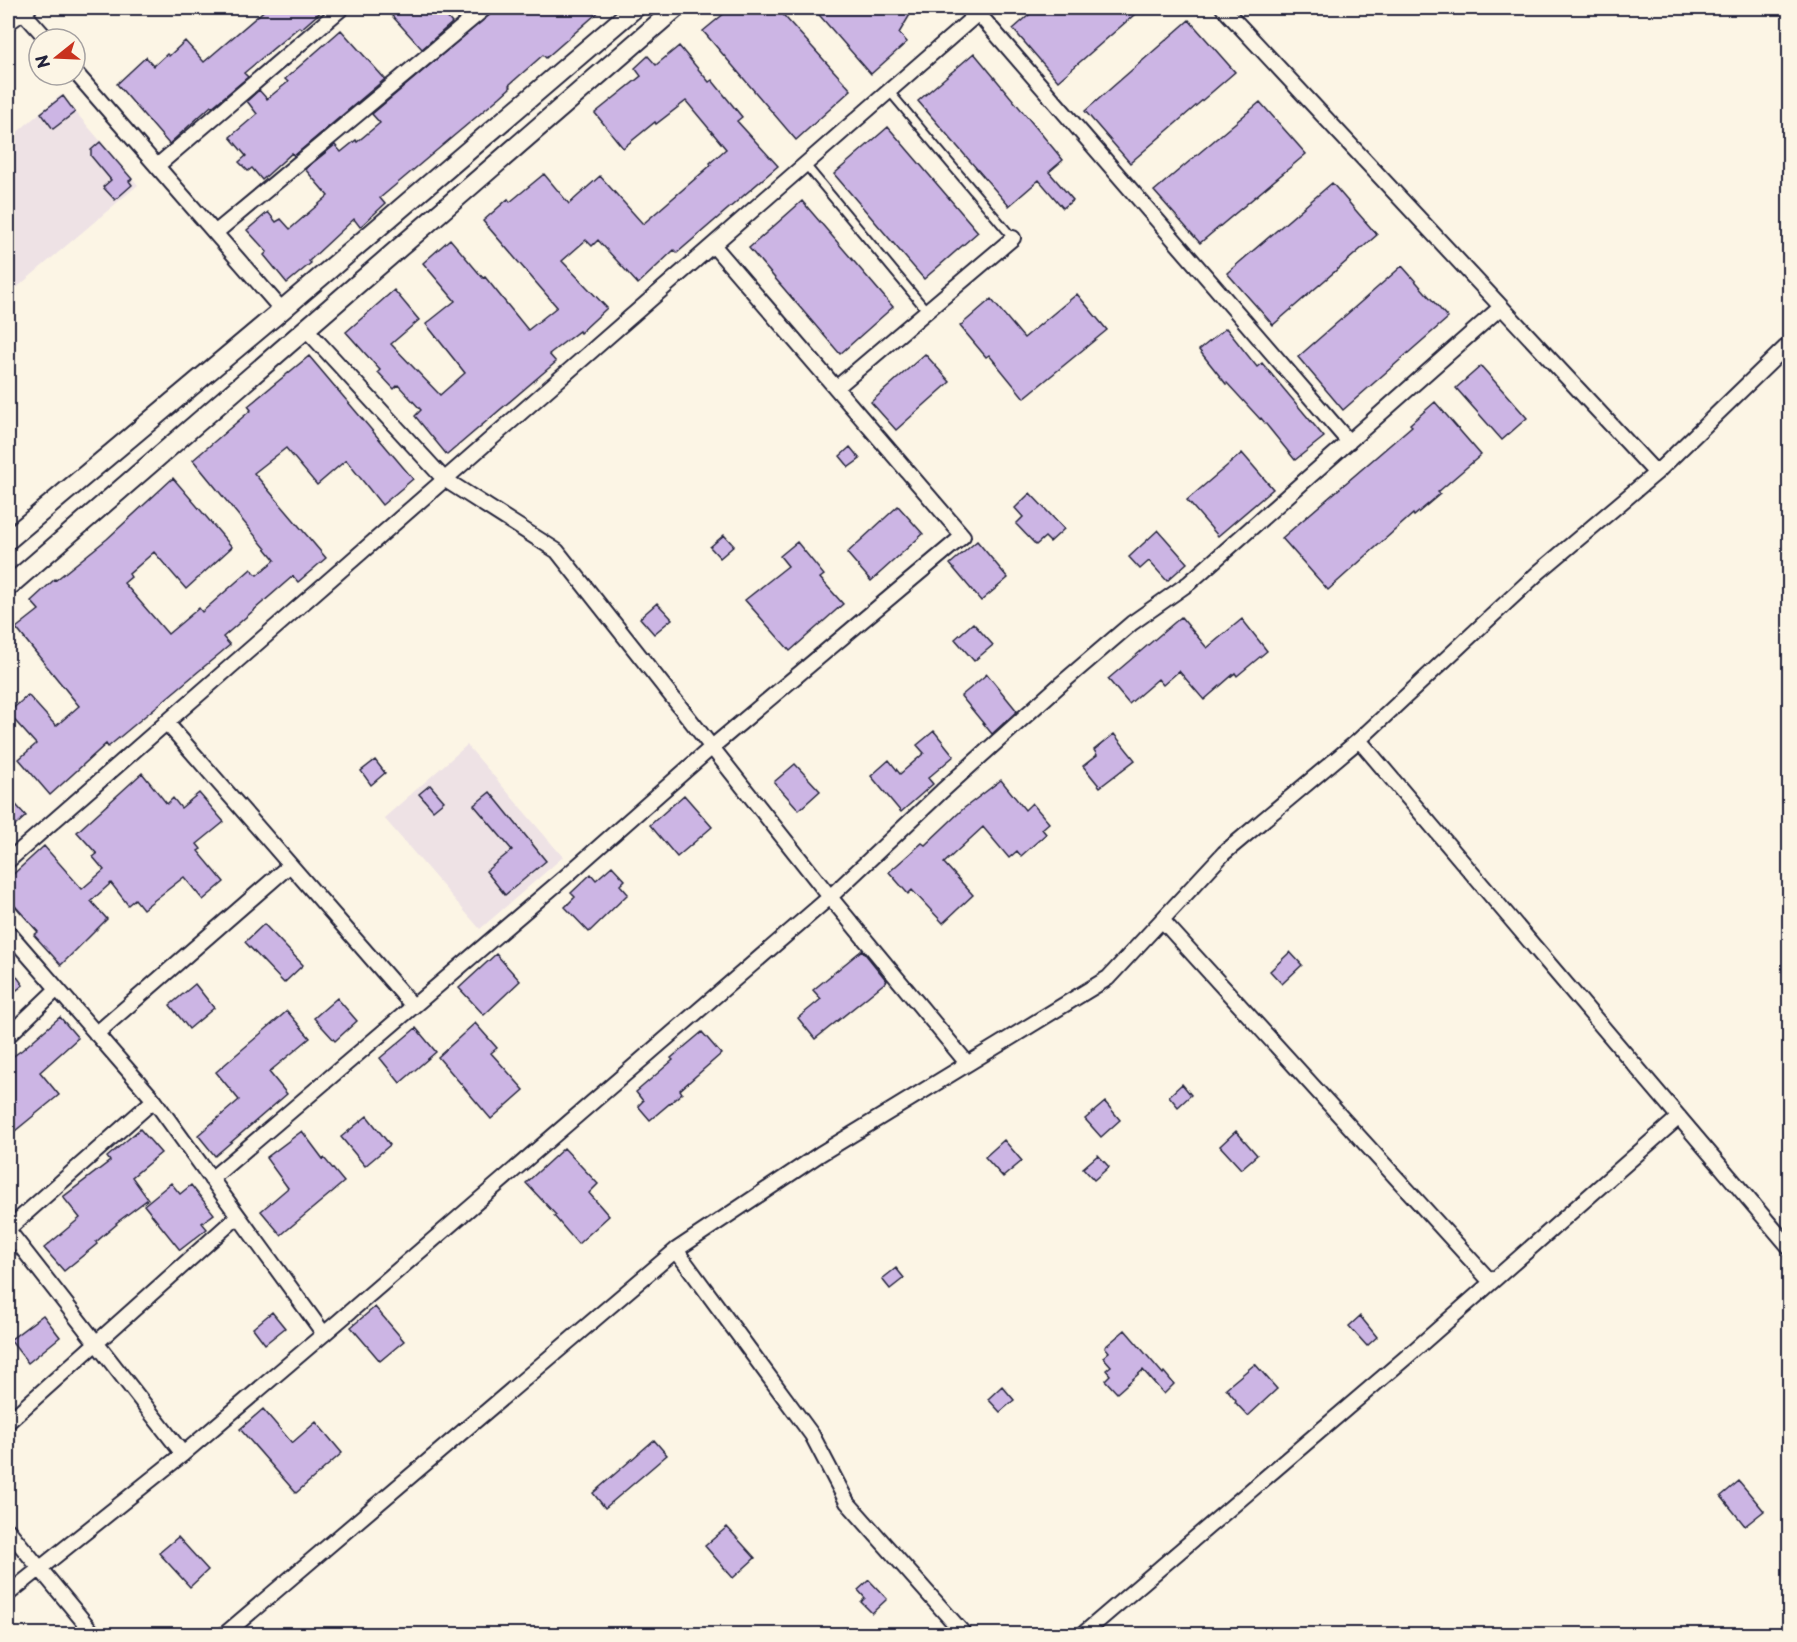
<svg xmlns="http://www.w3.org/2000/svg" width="1797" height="1642" font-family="'Playpen Sans',sans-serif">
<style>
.built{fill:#eee2e5}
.building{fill:#ccb5e4;stroke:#22223b;stroke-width:1.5}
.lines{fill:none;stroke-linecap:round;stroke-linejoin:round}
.service-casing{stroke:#22223b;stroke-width:11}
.minor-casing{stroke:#22223b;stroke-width:18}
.tertiary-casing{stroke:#22223b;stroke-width:22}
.service{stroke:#fcf5e5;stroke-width:7}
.minor{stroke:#fcf5e5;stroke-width:14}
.tertiary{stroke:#fcf5e5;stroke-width:18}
</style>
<rect width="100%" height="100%" fill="#fcf5e5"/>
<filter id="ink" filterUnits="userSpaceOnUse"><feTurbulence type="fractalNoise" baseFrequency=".0167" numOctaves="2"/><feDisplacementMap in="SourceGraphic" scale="12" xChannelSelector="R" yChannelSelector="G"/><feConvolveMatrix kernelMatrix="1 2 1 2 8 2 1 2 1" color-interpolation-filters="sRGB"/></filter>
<g filter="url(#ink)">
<path class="built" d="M61,95l77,90 -130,110v-155z
M467,745l96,112 -83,72 -96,-111z"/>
<path class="building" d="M267,8h58l-24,21 -2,-2 -55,46 4,4 -36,30 -1,-1 -42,38 -52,-60 29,-27 8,9 13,-12 2,2 16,-15 19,21z
M385,8h54l13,15 -30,26z
M497,8h106l-57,50 -3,-3 -34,30 2,2 -11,10 -120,101 5,6 -25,23 -6,-8 -45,42 2,2 -24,20 -23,-28 3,-3 -20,-22 21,-18 8,10 5,-3 9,10 38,-33 -23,-27 30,-24 6,7 15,-12 1,2 23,-19 -8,-9z
M731,8h46l74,82 -55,50 -93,-109z
M813,8h101l-15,25 8,9 -36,32z
M1037,8h105l-84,73 -45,-52z
M1189,20l46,52 -105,91 -45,-52z
M341,30l44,49 -91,77 -2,-3 -30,27 -10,-12 -4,3 -9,-9 7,-6 -16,-19 27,-23 -10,-13 12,-11 8,9 21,-17 -3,-3z
M679,46l30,36 3,-2 30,37 -5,4 41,45 -101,87 -3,-3 -36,34 -40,-44 -6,6 -6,-6 -24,21 45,47 -27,25 -1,-2 -30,23 7,8 -109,93 -32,-39 6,-6 -23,-25 -4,4 -16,-17 2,-2 -34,-38 48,-42 25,30 -28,24 49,51 25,-22 -39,-49 29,-23 -32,-38 27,-24 33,39 2,-1 43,53 29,-23 -74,-86 25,-22 2,3 34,-28 25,30 31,-28 43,48 68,-59 -1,-2 16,-14 -40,-48 -30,23 -1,-2 -32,26 -28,-35 46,-37 -6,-8 13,-12 8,9z
M974,53l89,107 -14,12 24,28 -10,8 -24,-28 -30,26 -91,-105z
M63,96l12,16 -22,17 -12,-16z
M1260,102l46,52 -106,89 -46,-52z
M888,127l90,105 -54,47 -90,-105z
M100,142l32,37 -3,2 3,4 -17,15 -12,-13 8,-7 -20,-24v-6z
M1332,183l45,52 -104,90 -46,-52z
M802,201l91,106 -53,47 -91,-106z
M1402,266l46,52 -105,92 -45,-53z
M1077,294l30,36 -83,68 -35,-43 -3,2 -26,-31 31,-27 33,39z
M1226,328l31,39 5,-4 62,74 -29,23 -34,-42 -1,1 -33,-36 -1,1 -27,-34z
M925,354l25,28 -54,48 -25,-28z
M309,356l104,123 -31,26 -36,-45 -29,25 -31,-37 -32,25 72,85 -28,24 -5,-6 -70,61 7,8 -122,102 -2,-3 -56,51 -31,-36 17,-15 -28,-31 20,-18 28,31 23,-20 -63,-78 23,-18 -8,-9 24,-22 1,1 51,-41 66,-61 59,69 -46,42 -32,-37 -25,22 2,3 -7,6 44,51 31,-26 3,4 49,-43 6,6 18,-15 -82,-100 58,-50 -3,-4z
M1481,366l46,52 -25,22 -46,-52z
M1435,402l46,53 -43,37 2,2 -26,22 -1,-2 -85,76 -46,-52 130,-112 -2,-2z
M850,447l10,12 -11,8 -9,-11z
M1242,453l31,36 -55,47 -31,-36z
M1030,493l34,36 -14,13 -5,-5 -9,8 -20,-21 7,-7 -8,-9z
M898,506l25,28 -52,47 -24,-28z
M1158,530l29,33 -20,18 -18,-20 -9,8 -11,-12z
M724,535l10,11 -14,12 -10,-11z
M977,541l31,37 -27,23 -31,-37z
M797,542l27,33 -4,3 23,26 -53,47 -45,-51 43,-34 -8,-10z
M657,603l15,16 -18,15 -14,-16z
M1181,617l26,31 35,-29 25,32 -30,25 -2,-3 -31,27 -25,-29 -16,14 -5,-6 -29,25 -21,-25z
M973,623l20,22 -19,16 -19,-22z
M987,674l30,37 -25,23 -31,-38z
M934,731l20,25 -26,22 5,6 -32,28 -30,-36 18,-16 11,14 24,-21 -7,-8z
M1114,734l21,26 -35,27 -17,-21 14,-11 -3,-5z
M375,760l10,13 -14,12 -10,-14z
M795,764l25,27 -21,19 -25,-28z
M142,773l25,31 6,-6 8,10 18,-15 25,29 -27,22 4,5 -3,2 26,31 -21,18 -19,-23 -41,32 -8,-10 -7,6 -17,-22 -20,18 16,18 -46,46 -27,-30 4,-3 -30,-34v-19l36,-33 38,43 22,-19 -11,-13 4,-3 -20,-22z
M1001,780l24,30 7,-7 17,20 -7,6 4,5 -25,22 -4,-5 -8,7 -26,-31 -39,36 29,32 -30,28 -31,-33 -4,4 -19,-22 33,-29 3,2 38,-36z
M430,785l14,16 -11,9 -14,-16z
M490,792l56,69 -41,34 -19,-24 26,-21 -38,-45z
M684,795l28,32 -35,30 -27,-32z
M8,796l18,20 -18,16z
M612,866l13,14 -5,5 8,9 -39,38 -24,-25 10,-10 -4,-4 20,-19 5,6z
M264,924l39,41 -19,18 -39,-41z
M862,950l25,31 -72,58 -17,-21 23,-19 -8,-9z
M1290,952l12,13 -20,19 -12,-13z
M496,954l24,27 -36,34 -25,-27z
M8,964l15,21 -15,12z
M195,984l19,24 -25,21 -19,-24z
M337,998l20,23 -22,20 -21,-23z
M287,1011l23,27 -41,34 18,22 -72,62 -17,-21 41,-35 -23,-28z
M60,1017l18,21 -38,34 19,23 -44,36 -7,-9v-62l14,-10z
M475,1023l22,25 -6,5 33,37 -33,29 -53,-62z
M416,1028l20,24 -36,31 -20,-25z
M702,1032l19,22 -41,36 2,3 -32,27 -12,-14 5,-5 -7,-9 37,-32 -2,-2z
M1182,1084l9,11 -13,12 -9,-11z
M1105,1102l15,18 -19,17 -16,-18z
M367,1116l23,29 -25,21 -24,-29z
M140,1129l21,24 -29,24 16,22 -32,24 1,1 -21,18 1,2 -33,27 -20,-23 36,-30 -17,-21 47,-36 -3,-4z
M302,1131l21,28 1,-1 20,24 -63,53 -20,-24 27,-23 -22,-30z
M1236,1131l21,24 -16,14 -21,-23z
M1004,1140l18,21 -19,16 -18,-20z
M564,1148l34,36 -9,9 20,23 -31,28 -24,-28 2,-1 -30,-32z
M1098,1155l11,12 -15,13 -11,-12z
M171,1183l9,11 11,-9 23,29 -12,9 5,6 -27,21 -36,-45z
M896,1268l8,10 -14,11 -8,-10z
M375,1307l29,34 -24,20 -29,-34z
M272,1312l13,16 -20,16 -12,-16z
M43,1315l17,22 -32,26 -18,-23z
M1360,1316l17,21 -10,9 -18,-20z
M1125,1330l38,44 1,-2 10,12 -10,10 -21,-24 -26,23 -12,-13 5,-5 -4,-5 5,-4 -8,-9 6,-5 -4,-5z
M1255,1364l22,25 -29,27 -13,-14 1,-2 -10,-12z
M1002,1386l12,14 -14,12 -12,-13z
M263,1409l29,34 24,-21 26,31 -46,40 -56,-64z
M654,1440l13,15 -62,53 -12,-15z
M1739,1481l25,30 -19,15 -24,-30z
M727,1527l28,31 -22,20 -28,-32z
M178,1537l30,33 -18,17 -31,-34z
M869,1580l18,19 -15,14 -11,-11 4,-4 -7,-8z"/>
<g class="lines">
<defs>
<path id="service" d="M889,91l124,147
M805,164l122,147"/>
<path id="minor" d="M22,8l1,4 24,27
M1223,8l433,465
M978,13l371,429
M8,23l21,-15
M75,72l207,238
M157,166l185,-158
M215,233l270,-225
M306,329l138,150 113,72 273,346 137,166
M836,388l177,-150
M166,722l247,284
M1359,740l431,508
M8,861l976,-853
M1162,920l329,362
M8,932l146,168 170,234
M96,1034l194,-169
M8,1036l49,-47
M211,1179l354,-302 147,-130 251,-211 -250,-291
M8,1229l146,-129
M8,1230l175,224
M676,1250l136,185 35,67 117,132
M8,1422l230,-206
M8,1530l86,104
M8,1594l175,-140 141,-120 506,-437 112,-106 120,-108 70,-60 57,-40 312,-276
M225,1634l451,-384 144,-96 288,-176 116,-125 135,-113 180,-168 117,-99 134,-130
M1083,1634l327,-280 269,-237"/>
<path id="tertiary" d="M8,540l274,-230 353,-302
M8,587l668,-579"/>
</defs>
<use href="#service" class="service-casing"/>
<use href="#minor" class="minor-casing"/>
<use href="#tertiary" class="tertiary-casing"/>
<use href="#service" class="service"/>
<use href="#minor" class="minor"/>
<use href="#tertiary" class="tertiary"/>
</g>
</g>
<rect width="1797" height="1642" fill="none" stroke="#fcf5e5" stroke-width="30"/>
<rect x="15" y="15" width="1767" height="1612" fill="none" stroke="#22223b" stroke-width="2" filter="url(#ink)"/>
<g transform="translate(57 57) rotate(252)"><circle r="28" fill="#fcf5e5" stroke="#a5a1a1" stroke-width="1.5"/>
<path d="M0-4.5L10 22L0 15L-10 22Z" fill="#c8321e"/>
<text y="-9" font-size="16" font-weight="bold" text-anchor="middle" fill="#22223b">N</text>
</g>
</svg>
